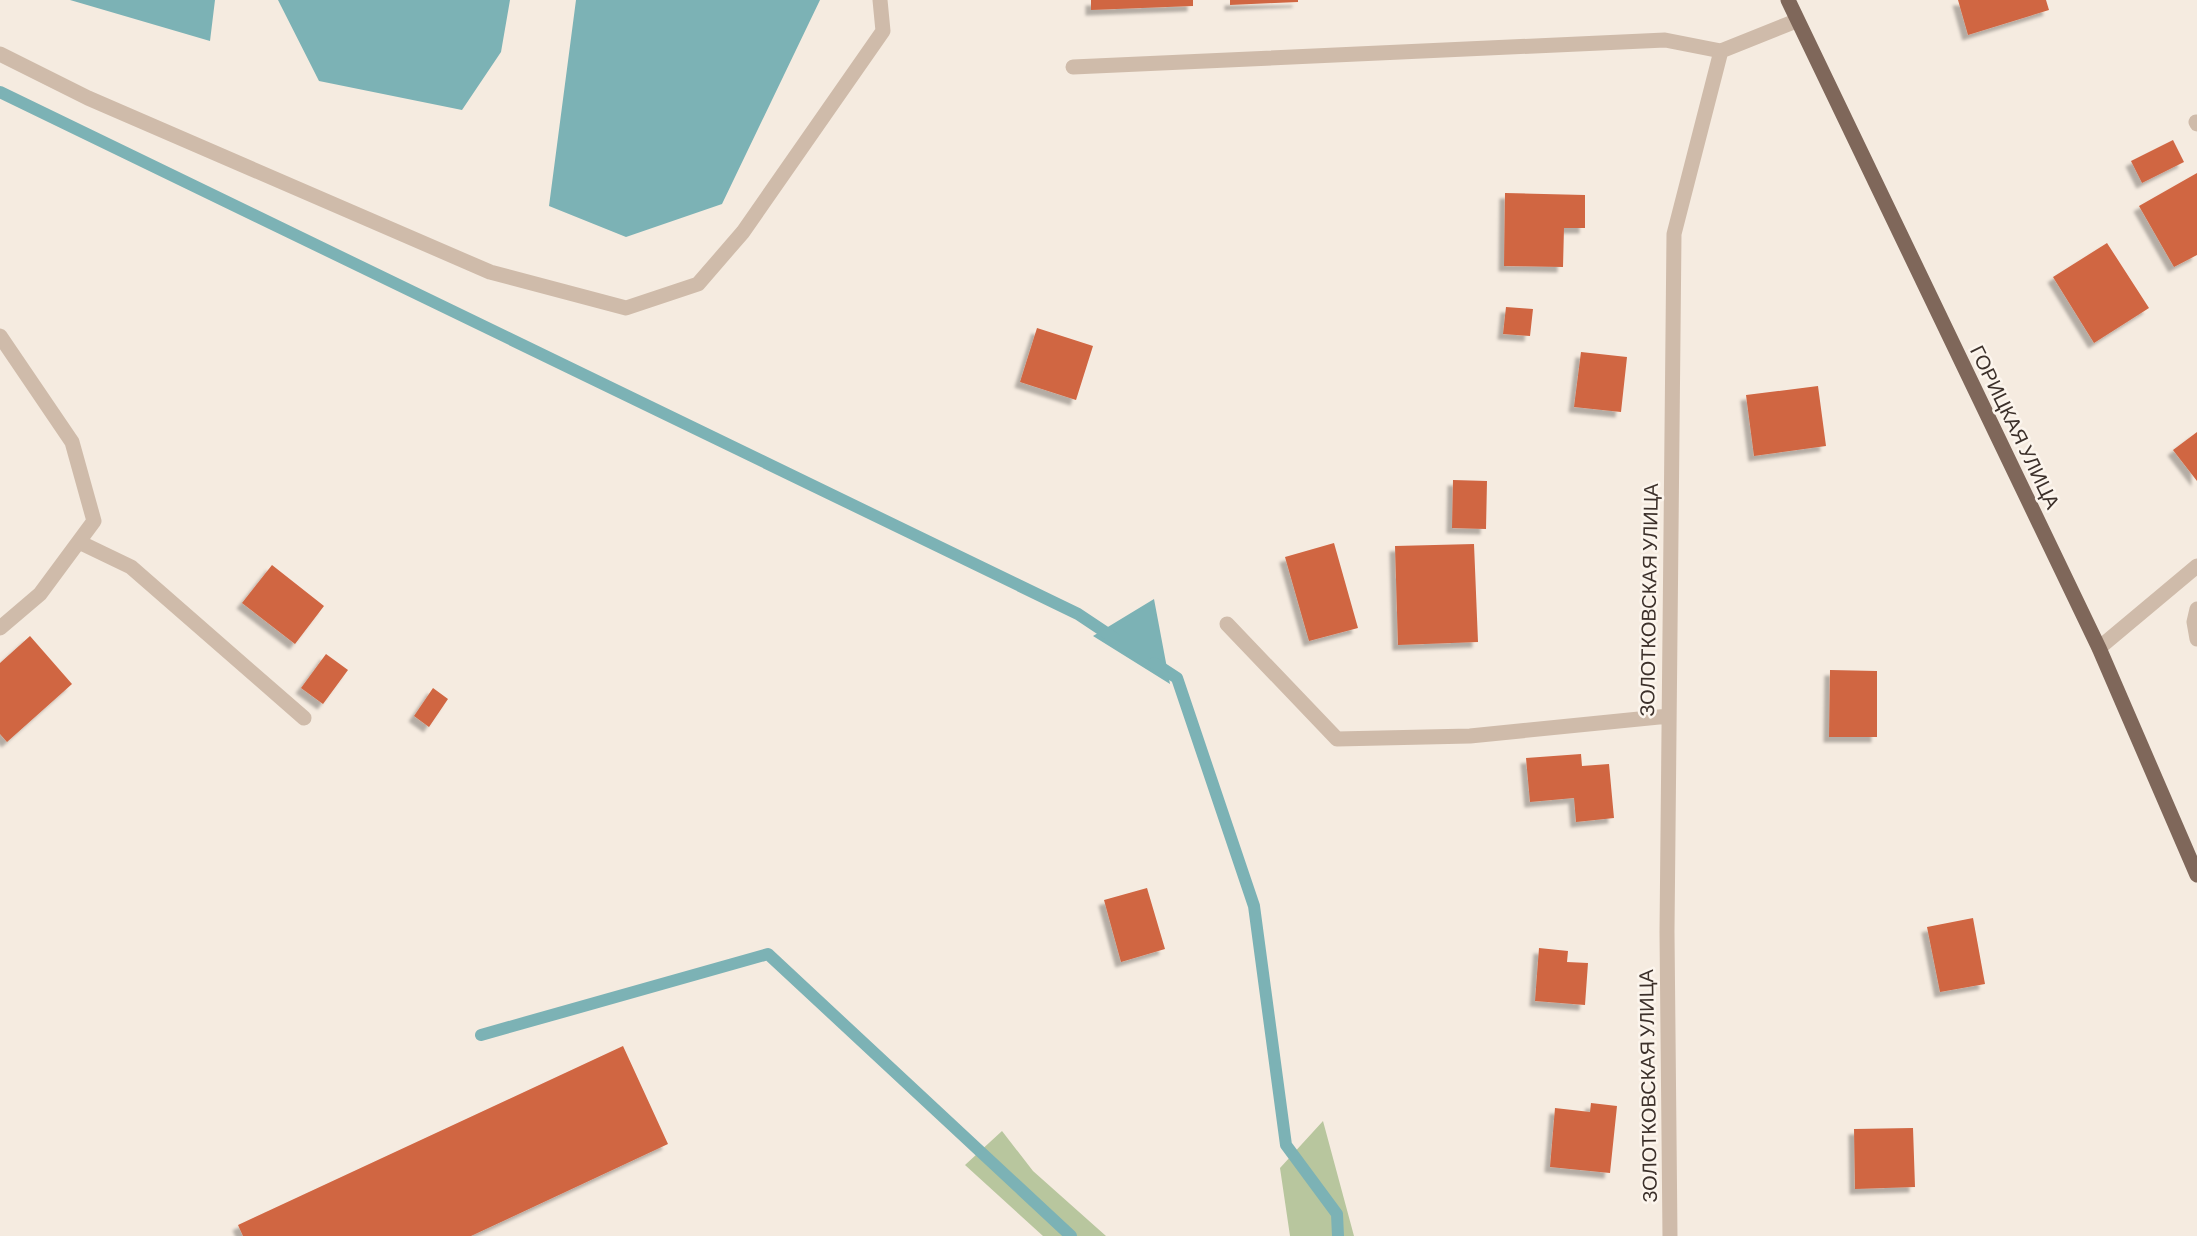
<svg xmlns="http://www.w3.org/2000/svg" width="2197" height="1236" font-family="Barlow,sans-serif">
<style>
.green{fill:#b8c69e}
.water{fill:#7cb2b5}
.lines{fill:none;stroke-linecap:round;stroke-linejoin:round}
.stream{stroke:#7cb2b5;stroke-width:12}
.building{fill:#d06643;filter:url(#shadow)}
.minor{stroke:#cfbbaa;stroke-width:15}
.major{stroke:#7f675a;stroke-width:15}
.labels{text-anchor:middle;stroke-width:5;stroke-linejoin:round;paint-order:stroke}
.street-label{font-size:20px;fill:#3c302a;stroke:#fcf5ed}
</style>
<defs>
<filter id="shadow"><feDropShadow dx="-5.5" dy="5.5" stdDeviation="1.5" flood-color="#0004"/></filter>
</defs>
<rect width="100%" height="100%" fill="#f5ebe0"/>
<path class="green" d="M1323,1121l31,115h-64l-10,-68z
M1002,1131l31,40 73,65h-63l-78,-71z"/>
<path class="water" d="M70,0h145l-5,41z
M278,0h232l-9,52 -39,58 -143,-29z
M576,0h244l-98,204 -96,33 -77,-31z
M1154,599l16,85 -77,-48z"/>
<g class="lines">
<path class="stream" d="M0,92l1078,522 36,24
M1154,663l23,15 77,228 32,239 51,69 1,22
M481,1035l287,-81 303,282"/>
</g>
<path class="building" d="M1091,0h102v6l-102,4z
M1230,0h68v2l-68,3z
M1958,0h88l3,10 -81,25z
M2173,140l11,22 -42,21 -11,-22z
M2197,173v82l-23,12 -35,-61z
M1505,193l80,2v33h-21l-1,39 -59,-1z
M2107,243l42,65 -55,35 -41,-66z
M1506,307l27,2 -3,27 -27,-2z
M1037,328l56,18 -17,54 -56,-18z
M1581,352l46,5 -6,55 -47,-5z
M1818,386l8,60 -72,10 -8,-61z
M2197,432v49l-24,-31z
M1453,480l34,1 -1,48 -34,-1z
M1334,543l24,85 -49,13 -24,-84z
M1474,544l4,98 -80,3 -3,-99z
M272,565l52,41 -29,38 -53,-41z
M30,636l42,48 -65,58 -7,-8v-71z
M326,654l22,16 -25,34 -22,-16z
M1830,670l47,1v66h-48z
M433,688l15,11 -19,28 -15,-11z
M1581,754l1,12 27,-2 5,54 -38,4 -2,-24 -44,4 -4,-44z
M1147,888l18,61 -44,13 -17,-62z
M1973,918l12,66 -45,8 -13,-65z
M1539,948l29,3 -1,11 21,1 -3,42 -50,-4z
M623,1046l45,98 -197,92h-228l-5,-11z
M1591,1103l26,3 -7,67 -60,-6 5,-59 35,4z
M1913,1128l2,59 -60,2 -1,-60z"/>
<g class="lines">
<path class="minor" d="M0,54l88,44 402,174 136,36 72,-24 45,-52 140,-201 -3,-31
M1073,67l592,-27 56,11
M2196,122l1,2
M0,336l72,106 22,79 -54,73 -40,34
M79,542l52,25 173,151
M2197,609l-3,13 3,17
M1227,624l110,115 133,-3 199,-20
M2099,648l98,-82
M1670,1236l-3,-304 7,-698 47,-183 75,-30"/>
<path class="major" d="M1788,0l311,648 98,227"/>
</g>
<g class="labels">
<g class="street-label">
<text transform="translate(2015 427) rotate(64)" y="7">ГОРИЦКАЯ УЛИЦА</text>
<text transform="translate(1649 600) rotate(-89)" y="7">ЗОЛОТКОВСКАЯ УЛИЦА</text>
<text transform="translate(1648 1086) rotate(-91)" y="7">ЗОЛОТКОВСКАЯ УЛИЦА</text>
</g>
</g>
</svg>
